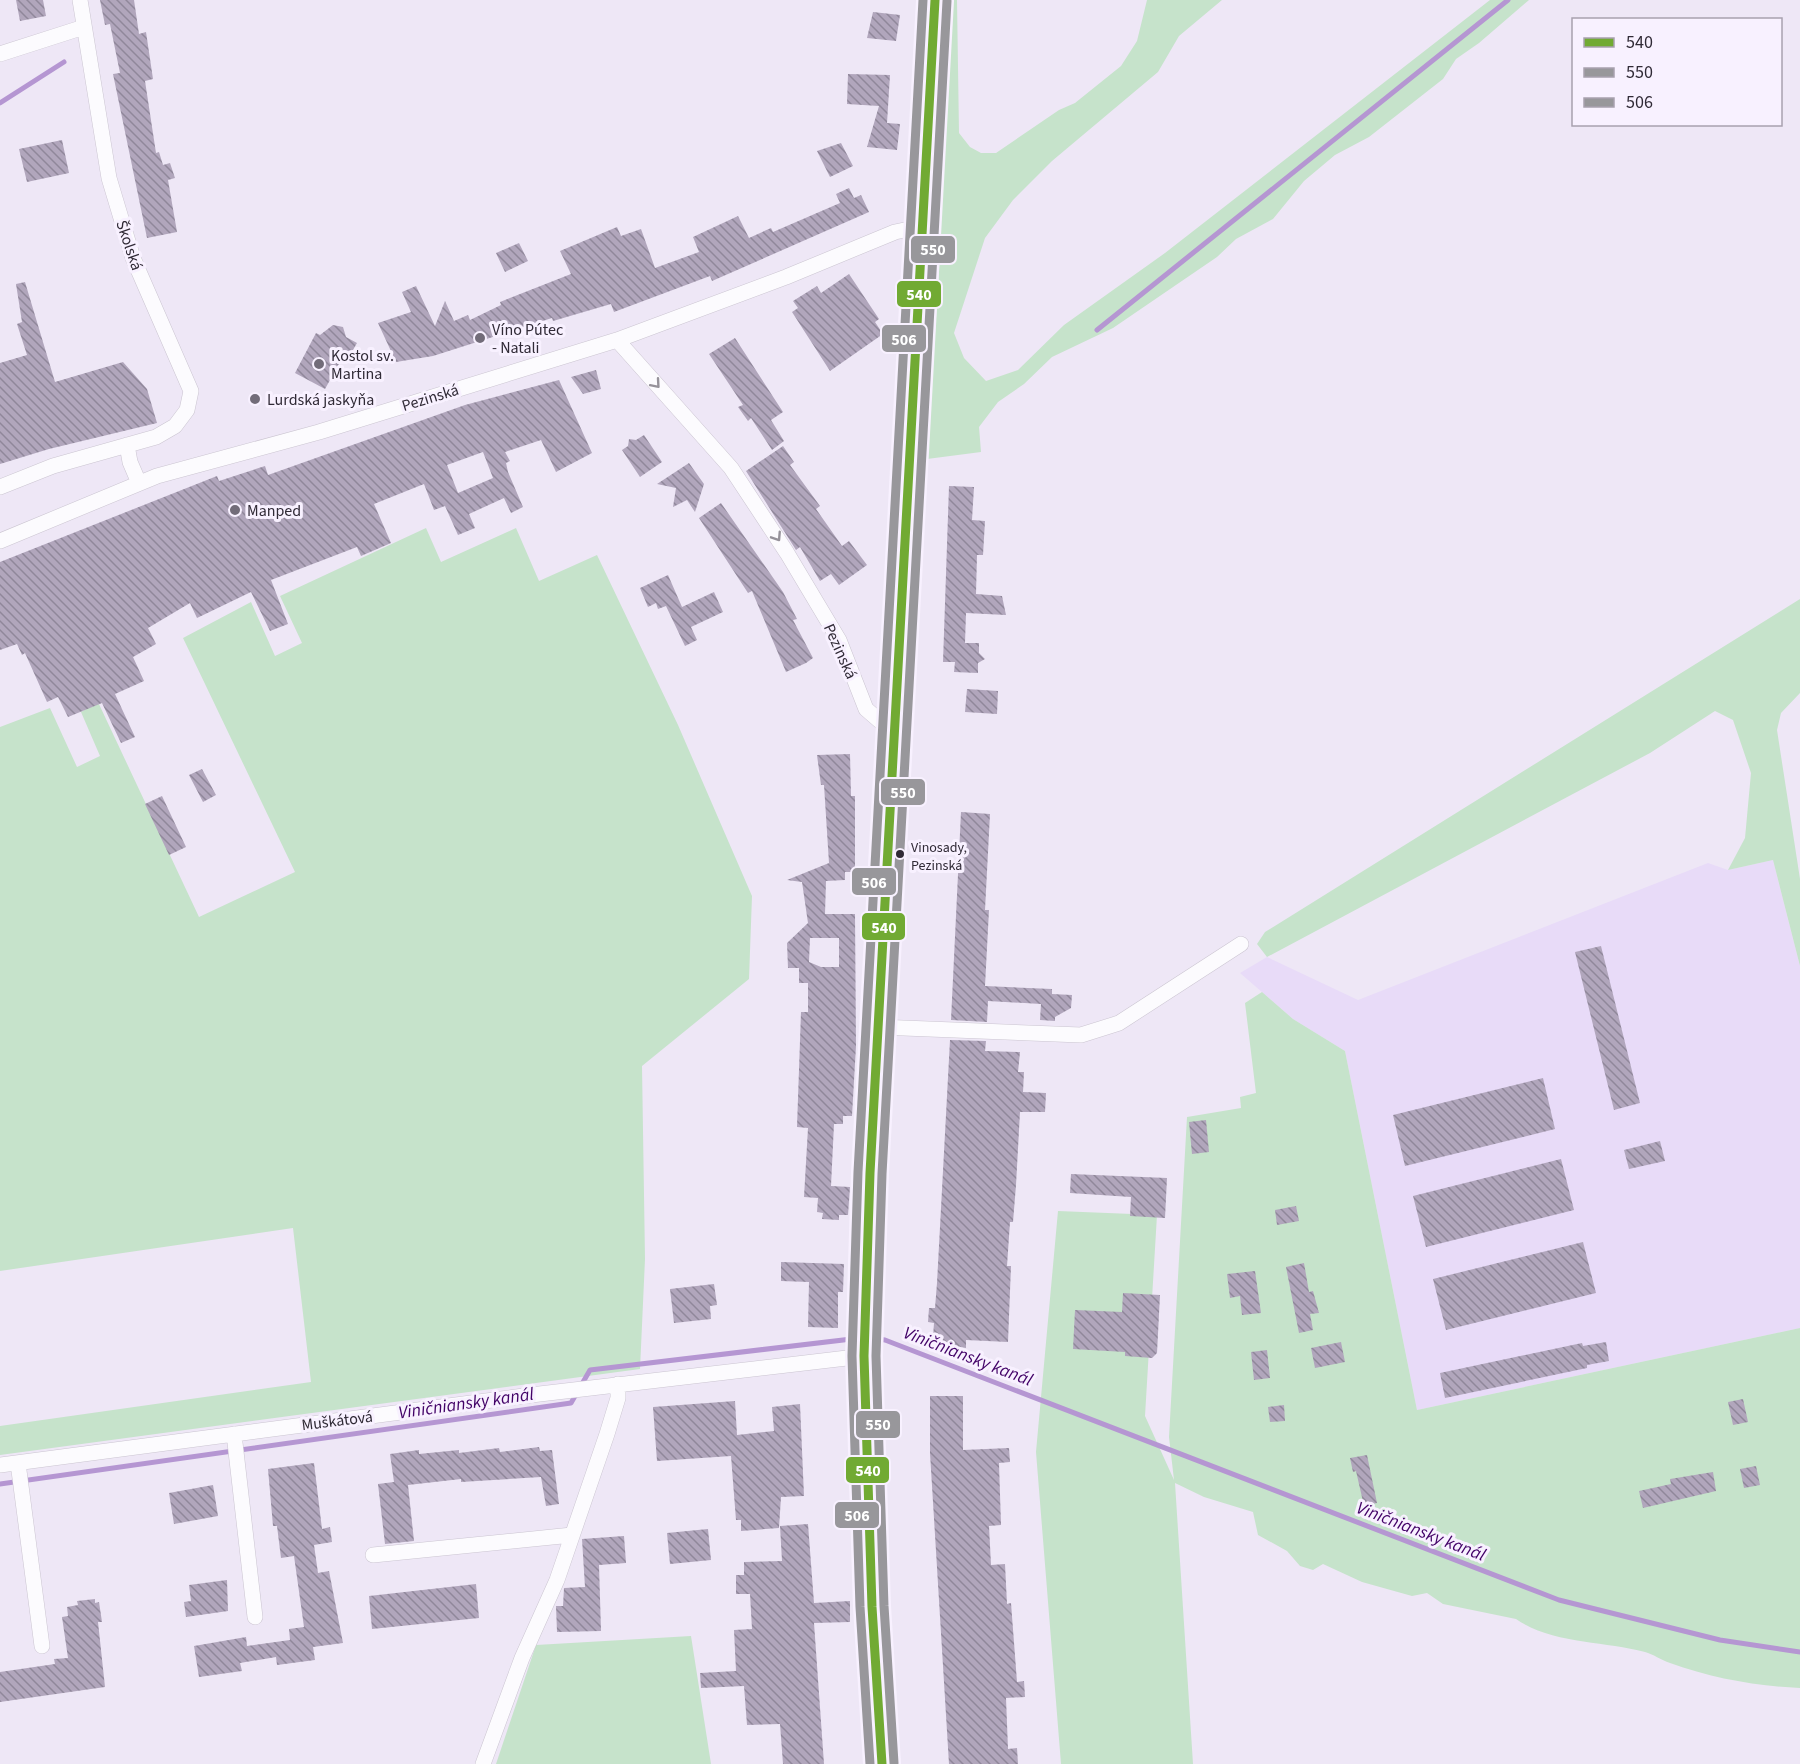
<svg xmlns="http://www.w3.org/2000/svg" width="1800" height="1764" font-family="'Source Sans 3',sans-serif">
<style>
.built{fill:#e8dbf8}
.green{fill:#c6e3cb}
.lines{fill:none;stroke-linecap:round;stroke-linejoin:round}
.stream{stroke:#b596d2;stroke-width:5}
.building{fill:url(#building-back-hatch);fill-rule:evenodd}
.street-casing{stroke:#cbc5d1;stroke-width:16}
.secondary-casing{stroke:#cbc5d1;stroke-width:22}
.street{stroke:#fcfbfe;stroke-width:15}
.secondary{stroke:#fcfbfe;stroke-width:21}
.bus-1-casing{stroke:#f8f1ff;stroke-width:14}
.bus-2-casing{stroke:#f8f1ff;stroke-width:14}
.bus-3-casing{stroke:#f8f1ff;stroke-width:14}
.bus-1{stroke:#71aa33;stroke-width:9}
.bus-2{stroke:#98979b;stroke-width:9}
.bus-3{stroke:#98979b;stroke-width:9}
.oneway{stroke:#96929a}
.poi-dot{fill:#726c79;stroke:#f8f1ff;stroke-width:2}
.bus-dot{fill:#302a36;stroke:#f8f1ff;stroke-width:2}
.labels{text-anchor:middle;stroke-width:6;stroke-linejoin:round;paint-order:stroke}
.bus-label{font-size:14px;fill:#302a36;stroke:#f8f1ff;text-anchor:start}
.street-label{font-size:16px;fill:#302a36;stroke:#f8f1ff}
.poi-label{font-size:16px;fill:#302a36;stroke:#f8f1ff;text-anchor:start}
.water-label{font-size:18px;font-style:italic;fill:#420267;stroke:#f8f1ff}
.line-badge{stroke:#f8f1ff;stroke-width:2}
.badge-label{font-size:16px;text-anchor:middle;font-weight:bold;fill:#fff}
</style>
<defs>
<pattern id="building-back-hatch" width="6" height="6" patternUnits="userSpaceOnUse" patternTransform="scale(1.5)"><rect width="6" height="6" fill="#b1a6bc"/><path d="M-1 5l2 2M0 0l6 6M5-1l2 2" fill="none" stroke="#90879a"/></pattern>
</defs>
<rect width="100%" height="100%" fill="#eee7f6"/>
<path class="built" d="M1773,860l27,106v362l-383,82 -72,-359 -52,-32 -53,-46 27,-16 91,43 350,-137 20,7z"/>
<path class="green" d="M949,0h8l2,133 11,14 11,6h15l63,-43 16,-7 46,-37 16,-25 10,-41h75l-43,36 -21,36 -106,89 -39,39 -28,38 -31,95 10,25 22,23 32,-11 46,-45 101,-72 325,-253h39l-50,43 -23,16 -13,20 -74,58 -34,18 -31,26 -31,38 -37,20 -19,18 -104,71 -61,29 -28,27 -26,18 -19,25 2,25 -54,7 12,-187z
M426,528l15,34 75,-34 23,53 58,-26 81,170 74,171 -3,83 -107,87 3,193 -5,110 -640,86v-29l311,-44 -18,-154 -293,43v-544l50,-19 27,59 23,-11 -19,-44 17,-10 101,215 96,-45 -112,-234 68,-36 24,54 27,-13 -22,-47z
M1800,599v94l-19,20 -4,17 23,149v87l-27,-106 -45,10 17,-32 6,-65 -18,-53 -18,-9 -65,42 -383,204 -10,-13 8,-12z
M1262,992l31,27 52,32 72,359 383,-82v360c-44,-2 -89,-10 -130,-25 -9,-3 -17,-9 -25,-11 -41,-11 -93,-8 -129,-33l-73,-15 -16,-11 -15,3 -50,-14 -39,-18 -10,6 -13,-4 -13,-15 -29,-16 -5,-23 -49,-15 -29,-14 18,281h-132l-25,-312 22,-241 99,4 -12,201 29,64 -5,-43 18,-320 54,-9 -1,-11 16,-4 -11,-90z
M691,1636l20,128h-215l40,-119z"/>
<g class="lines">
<path class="stream" d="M0,103l64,-41
M1097,330l411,-330
M869,1338l16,2 674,260 161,40 80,12
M0,1484l571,-81 19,-33 270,-32"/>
</g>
<path class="building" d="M16,0h27l3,16 -26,5z
M100,0h34l5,34 7,-2 7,47 -8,2 11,72 3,-1 4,13 7,-2 5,15 -7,2 9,52 -30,6 -34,-164 7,-1 -10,-49 -5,1z
M873,12l27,3 -4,26 -29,-3z
M848,74l42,1 -3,48 13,1 -3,26 -30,-3 12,-41 -32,-2z
M62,140l7,33 -42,9 -8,-33z
M841,143l12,23 -23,11 -13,-26z
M849,188l5,10 7,-3 8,17 -157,69 -2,-5 -96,36 -3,-8 -58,17 -1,-3 -119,38 -37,6 -18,-39 33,-11 -9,-20 14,-6 19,40 10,-25 9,20 14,-6 2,5 31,-15 -1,-3 71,-28 -11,-23 57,-24 4,9 20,-7 14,39 44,-16 -6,-15 45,-21 11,22 22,-10 2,4 67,-29 -4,-9z
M519,243l9,18 -23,11 -9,-19z
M849,274l30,45 -4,3 8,12 -53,37 -38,-59 6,-4 -5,-7 24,-15 4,7z
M25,282l30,100 68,-20 24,27 10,34 -108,26 -49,15v-101l27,-8 -10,-31 5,-2 -6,-38z
M333,325l10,2 3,10 11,6 -7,12 -5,-2 -20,36 -30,-16 21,-40 4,2z
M735,338l48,74 -12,8 13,21 -12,9 -21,-32 -3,3 -10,-14 5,-2 -34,-51z
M596,370l5,19 -18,5 -12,-17z
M559,380l33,73 -36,19 -15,-32 -36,12 5,9 -4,2 2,9 15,35 -12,6 -7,-15 -35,16 6,14 -17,7 -13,-29 -11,4 -10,-26 -50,20 17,39 -30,13 -4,-9 -86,33 17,44 -18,7 -19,-39 -54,26 -7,-15 -42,25 8,16 -23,13 11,24 -29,13 20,43 -14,6 -19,-40 -34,14 -10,-20 -11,5 -22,-49 -3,2 -5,-11 -17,6v-88l217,-86 2,5 46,-15 3,9 197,-70zM483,452l10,26 -35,15 -11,-28z
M644,435l18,27 -22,15 -18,-27 6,-4 1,-7 7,1z
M783,446l11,16 -4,3 30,41 -4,3 26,37 7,-5 18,24 -28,20 -8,-11 -11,7 -20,-34 -4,3 -50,-79z
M689,463l15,21 -9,28 -8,-12 -14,7 3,-19 -19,-4z
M949,486l25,1 -2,33 13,1 -2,34h-6l-1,39 26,2 4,19 -40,-2 -1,30h14v10l6,6 -7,4v10l-24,-1 1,-10h-12z
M721,503l62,89 14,27 -4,1 20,38 -7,5 -20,9 -34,-81 -4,2 -49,-75z
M668,575l14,32 32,-15 9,20 -32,15 6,13 -12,6 -19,-40 -8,3 -2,-6 -8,4 -8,-19z
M967,689l31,2 -1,23 -32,-2z
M850,754l1,42h4v76h-10v8l-19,1 -1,33h30l1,132 -4,70h-9v8h-9l-3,62 19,1 -2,28h-9v5l-17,-1 1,-6 -6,-1 1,-14 -14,-1 4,-69 -11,-1 4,-115h7v-29h-9v-15h-11l-1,-25 21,-20 -6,-41 -15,-2 42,-17 -5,-78h-3l-4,-30zM810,938h29v29h-18l-12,-5z
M202,769l14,26 -13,7 -14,-27z
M162,796l24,51 -17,8 -24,-51z
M961,812l29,2 -5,96h4l-4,76 67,3v5l20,1 -1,13 -16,9v4l-15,-1 1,-16 -53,-3 -1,21 -36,-2z
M1601,946l39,157 -26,7 -39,-158z
M950,1040l36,1 -1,10 35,1 -2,20h6l-1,20 23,1 -1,19h-25l-4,73 -3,37h-3l-3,44h4l-3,76 -42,-2v8l-7,-1 -1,5 -26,-1 2,-28 -6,-1 1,-14h6l2,-25z
M1543,1078l12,51 -150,37 -12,-51z
M1206,1120l3,32 -17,2 -3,-32z
M1660,1141l5,20 -36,8 -5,-19z
M1561,1159l13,51 -148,37 -13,-51z
M1071,1174l96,4 -2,40 -35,-2 1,-19 -61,-4z
M1296,1206l3,15 -22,4 -2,-15z
M1583,1242l13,51 -150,37 -13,-51z
M781,1262l63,2 -1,28h-5v36l-30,-1 1,-45 -28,-1z
M1304,1263l5,29 4,-1 6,22 -9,1 3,16 -14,3 -13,-66z
M1255,1271l6,42 -19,2 -2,-19 -10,2 -3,-24z
M714,1284l3,21 -7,1 1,13 -37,4 -4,-34z
M1123,1293l37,2 -3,58 -5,5 -27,-2v-4l-52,-3 2,-39 47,2z
M1341,1342l4,20 -30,6 -4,-20z
M1606,1342l3,19 -22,4v3l-142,30 -5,-25 142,-30 1,3z
M1267,1350l3,28 -16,2 -3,-28z
M930,1396h33v54l46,-2 1,14 -11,1 2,62 -12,1 2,39 14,-1 2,40 4,-1 6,79 7,-1 1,16 -19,1 2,51 9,-1 1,16h-69l-19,-311z
M1743,1399l5,23 -15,3 -5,-23z
M735,1401l2,34 37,-4 -2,-24 28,-3 4,92 -23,1 -2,31 -38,3v-11h-5l-5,-64 -74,5 -4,-54z
M1284,1405l1,16 -15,1 -2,-15z
M539,1447l1,4 12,-1 7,54 -13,2 -5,-29 -80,5v-3l-53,6 6,56 -29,3 -7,-60 16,-2 -4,-28 29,-4v4l40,-4v3l40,-5 1,4z
M1367,1455l10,48 -13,3 -8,-35 -3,1 -3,-14z
M314,1463l8,66 8,-2 2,15 -18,3 4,28 11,-2 14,72 -30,4 2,13 -38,5 -1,-8 -36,6 2,8 -43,6 -5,-31 52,-9 1,9 43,-6 -1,-11 15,-2 -10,-71 -13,2 -4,-32h-4l-5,-57z
M1756,1466l4,19 -16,3 -4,-19z
M1713,1472l3,19 -73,17 -4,-17 32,-7 -1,-5z
M213,1485l5,31 -44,8 -5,-31z
M808,1524l6,79 36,-2v21l-36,1 10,141h-41l-3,-40 -33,1 -3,-39 -43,2 -1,-15 36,-2 -2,-41 18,-1 -2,-35h-14v-19h8v-13l38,-1 -2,-35z
M708,1529l3,31 -41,4 -3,-31z
M624,1536l2,27 -27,2 2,66 -44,1 -1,-26h7l1,-18 21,-1 -3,-48z
M227,1580l1,31 -42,6 -2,-15 7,-1 -2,-16z
M476,1584l3,34 -107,11 -3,-33z
M95,1599v4l4,-1 3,20h-4l7,65 -105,15v-30l55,-8 -1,-5 14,-1 -6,-41 6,-1 -1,-9 11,-2 -1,-4z"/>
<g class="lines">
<defs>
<path id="street" d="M0,54l84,-27
M617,340l114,128 56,85 52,87 27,69 15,13 14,2
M127,445l3,17 9,21
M0,487l53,-21 103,-29 19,-11 12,-16 4,-19 -58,-133 -24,-80 -29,-178
M0,541l157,-65 162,-44 298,-92 169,-63 109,-45 28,-6
M878,1027l203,8 38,-12 122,-79
M234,1434l21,183
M18,1463l24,183
M0,1465l531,-70 333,-39
M373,1555l199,-20
M483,1764l39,-106 35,-78 50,-146 11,-36v-14"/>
<path id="secondary" d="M882,1764l-10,-157 -8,-251 6,-183 65,-1173"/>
</defs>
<use href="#street" class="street-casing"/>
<use href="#secondary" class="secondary-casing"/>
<use href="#street" class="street"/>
<use href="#secondary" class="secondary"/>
<defs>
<path id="bus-1" d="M882,1764l-10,-157 -8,-251 6,-183 65,-1173"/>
<path id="bus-2" d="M894,1763l-10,-157 -8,-250 6,-182 65,-1173"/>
<path id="bus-3" d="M870,1764l-10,-157 -8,-251 6,-184 65,-1172"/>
</defs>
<use href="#bus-1" class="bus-1-casing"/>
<use href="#bus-2" class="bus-2-casing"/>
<use href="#bus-3" class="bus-3-casing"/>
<use href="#bus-1" class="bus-1"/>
<use href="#bus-2" class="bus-2"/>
<use href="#bus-3" class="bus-3"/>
</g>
<defs><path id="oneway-chevron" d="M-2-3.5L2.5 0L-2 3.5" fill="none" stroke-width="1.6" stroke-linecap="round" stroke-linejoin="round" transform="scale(1.5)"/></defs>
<g class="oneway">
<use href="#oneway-chevron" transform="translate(656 384) rotate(49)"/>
<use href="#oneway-chevron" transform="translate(777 537) rotate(57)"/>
</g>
<g class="poi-dot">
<circle cx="480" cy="338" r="6"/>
<circle cx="319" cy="364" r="6"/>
<circle cx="255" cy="399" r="6"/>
<circle cx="235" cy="510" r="6"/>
</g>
<circle class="bus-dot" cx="900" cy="854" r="5"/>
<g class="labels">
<g class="bus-label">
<text x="911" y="852">Vinosady,<tspan x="911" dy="18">Pezinská</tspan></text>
</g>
<g class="street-label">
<text transform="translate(130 245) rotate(71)" y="6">Školská</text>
<text transform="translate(430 397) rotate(-17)" y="6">Pezinská</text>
<text transform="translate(841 651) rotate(66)" y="6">Pezinská</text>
<text transform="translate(337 1420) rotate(-7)" y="6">Muškátová</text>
</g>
<g class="poi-label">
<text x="492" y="335">Víno Pútec<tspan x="492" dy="18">- Natali</tspan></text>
<text x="331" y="361">Kostol sv.<tspan x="331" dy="18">Martina</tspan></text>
<text x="267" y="405">Lurdská jaskyňa</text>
<text x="247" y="516">Manped</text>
</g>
<g class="water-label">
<text transform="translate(968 1356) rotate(21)" y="6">Viničniansky kanál</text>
<text transform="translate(466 1403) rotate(-8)" y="6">Viničniansky kanál</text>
<text transform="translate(1421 1531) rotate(21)" y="6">Viničniansky kanál</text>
</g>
</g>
<g class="line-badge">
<rect x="910" y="235" width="46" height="29" rx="6" fill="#98979b"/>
<rect x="896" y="280" width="46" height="28" rx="6" fill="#71aa33"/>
<rect x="881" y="324" width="46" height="29" rx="6" fill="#98979b"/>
<rect x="880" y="778" width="46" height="28" rx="6" fill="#98979b"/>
<rect x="851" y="867" width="46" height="29" rx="6" fill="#98979b"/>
<rect x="861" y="912" width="45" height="29" rx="6" fill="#71aa33"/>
<rect x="855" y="1410" width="46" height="29" rx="6" fill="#98979b"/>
<rect x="845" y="1456" width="45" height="28" rx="6" fill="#71aa33"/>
<rect x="834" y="1501" width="46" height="28" rx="6" fill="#98979b"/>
</g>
<g class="badge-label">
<text x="933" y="255">550</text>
<text x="919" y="300">540</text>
<text x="904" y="345">506</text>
<text x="903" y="798">550</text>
<text x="874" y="888">506</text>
<text x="884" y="933">540</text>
<text x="878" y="1430">550</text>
<text x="868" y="1476">540</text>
<text x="857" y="1521">506</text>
</g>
<rect x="1572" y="18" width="210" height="108" fill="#f8f1ff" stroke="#a8a1af" stroke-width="1.5"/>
<rect x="1584" y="38" width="30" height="9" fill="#71aa33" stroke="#a8a1af" stroke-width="1.5"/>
<text x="1626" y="48" font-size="18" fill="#302a36">540</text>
<rect x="1584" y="68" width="30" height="9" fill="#98979b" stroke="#a8a1af" stroke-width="1.5"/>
<text x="1626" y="78" font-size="18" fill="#302a36">550</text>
<rect x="1584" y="98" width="30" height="9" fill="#98979b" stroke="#a8a1af" stroke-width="1.5"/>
<text x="1626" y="108" font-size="18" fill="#302a36">506</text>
</svg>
